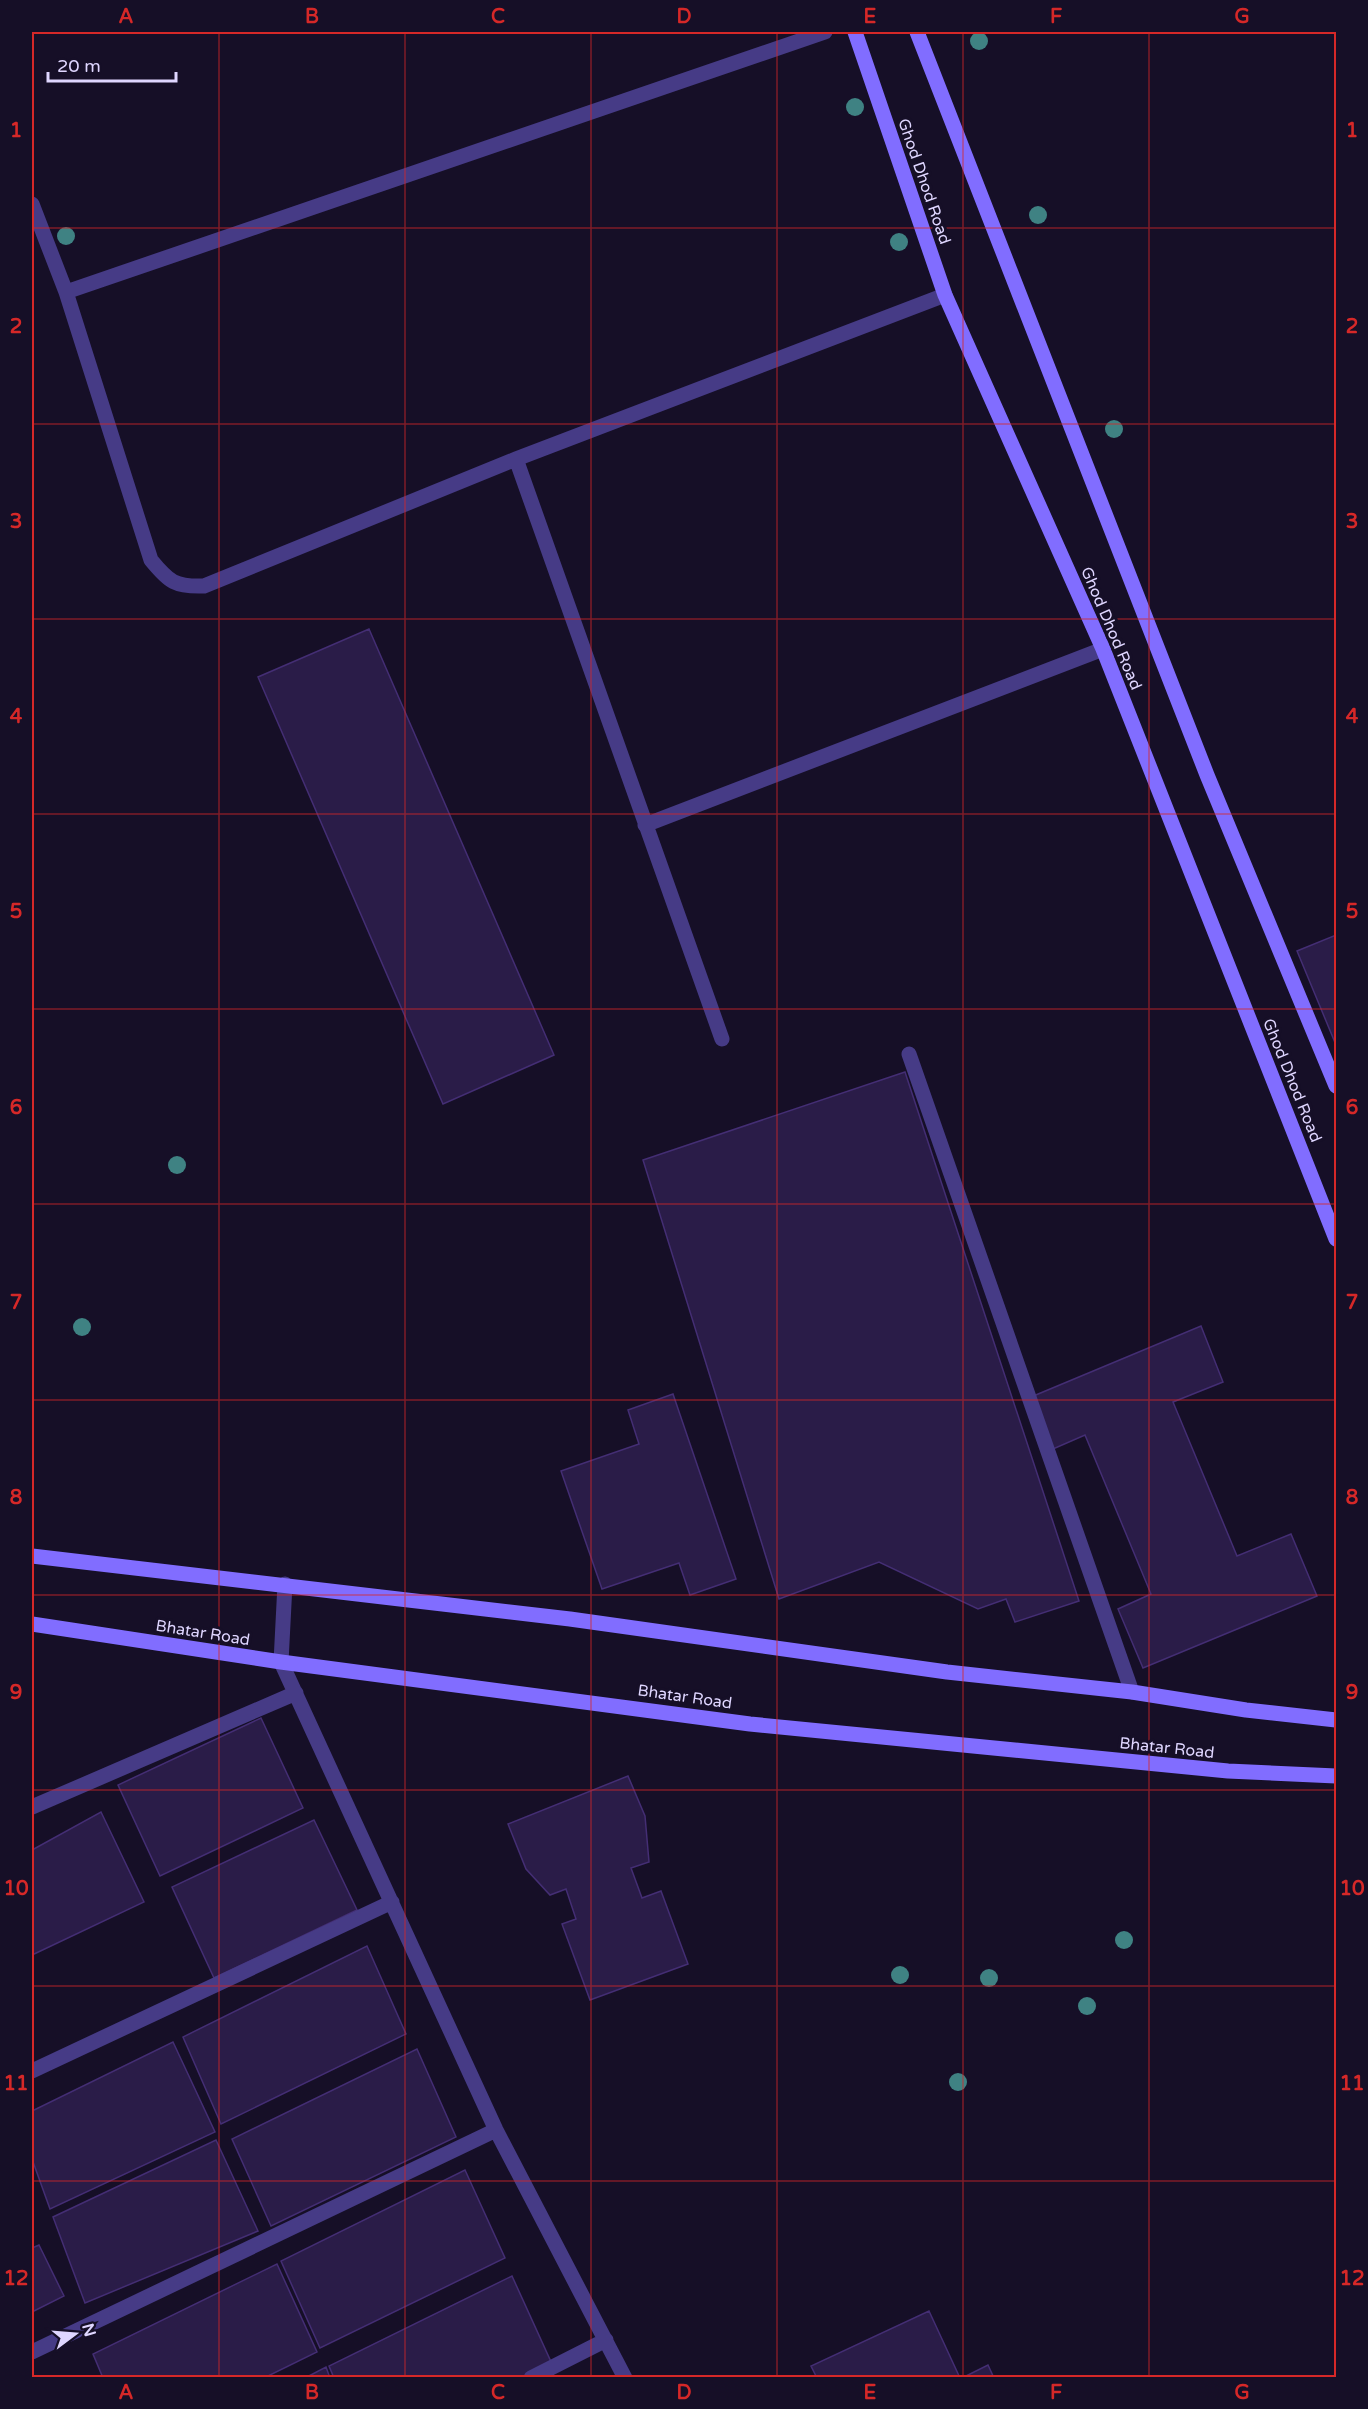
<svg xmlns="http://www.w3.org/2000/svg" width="1368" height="2409" font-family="'Varela Round',sans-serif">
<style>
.building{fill:#2a1c48;stroke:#442e74;stroke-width:1.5}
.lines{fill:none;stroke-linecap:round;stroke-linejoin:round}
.service{stroke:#463b86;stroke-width:15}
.minor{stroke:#463b86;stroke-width:15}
.secondary{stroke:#816dff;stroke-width:15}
.tree{fill:#3f8283}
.grid{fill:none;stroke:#d62828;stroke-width:1.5;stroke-opacity:0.55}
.labels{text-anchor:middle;stroke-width:6;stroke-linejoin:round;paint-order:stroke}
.street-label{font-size:16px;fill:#dfd6ff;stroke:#160f27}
.neatline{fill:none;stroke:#d62828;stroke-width:2}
.grid-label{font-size:20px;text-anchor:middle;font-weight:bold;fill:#d62828}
</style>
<rect width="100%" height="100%" fill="#160f27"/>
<path class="building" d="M369,629l185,426 -111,49 -185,-427z
M1336,935v110l-39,-94z
M905,1072l174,529 -64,21 -9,-23 -28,10 -99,-47 -100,37 -136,-439z
M1201,1326l22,56 -50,20 64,154 54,-22 26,62 -174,72 -25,-59 33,-15 -66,-159 -32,14 -22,-52z
M673,1394l63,185 -46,16 -11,-32 -77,26 -41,-118 78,-27 -11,-34z
M261,1718l42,90 -143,68 -42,-91z
M628,1776l17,40 4,46 -18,6 11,30 19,-7 27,73 -98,36 -28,-76 14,-5 -10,-30 -16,6 -24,-26 -18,-45z
M101,1812l43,90 -112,53v-105z
M314,1820l43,90 -143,68 -42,-91z
M367,1946l39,88 -185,90 -38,-87z
M173,2042l42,90 -165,77 -18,-50v-48z
M417,2049l39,88 -185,89 -39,-87z
M216,2140l42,91 -173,72 -32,-86z
M465,2170l40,88 -185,90 -39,-87z
M39,2245l25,51 -32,16v-64z
M277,2264l40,88 -53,26h-161l-10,-24z
M512,2276l40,88 -27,14h-191l-5,-12z
M929,2311l31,67h-143l-6,-12z
M988,2365l6,13h-32z
M326,2367l4,11h-25z"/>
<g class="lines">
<path class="service" d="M909,1054l223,638"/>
<path class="minor" d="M32,204l34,88 85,268c18,22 24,27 53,26l312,-127 429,-164
M66,292l759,-260
M516,459l206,580
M645,825l458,-176
M285,1584l-4,78 215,468 129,248
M32,1807l264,-114
M32,2071l360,-169
M32,2352l464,-222
M531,2378l75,-38"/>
<path class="secondary" d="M855,32l90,263 158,354 233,590
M917,32l290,743 129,311
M32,1556l538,63 377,53 185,20 114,18 90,10
M32,1624l249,38 469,62 478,47 108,5"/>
</g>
<g class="tree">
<circle cx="979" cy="41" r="9"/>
<circle cx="855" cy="107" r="9"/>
<circle cx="1038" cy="215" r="9"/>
<circle cx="66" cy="236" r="9"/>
<circle cx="899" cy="242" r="9"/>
<circle cx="1114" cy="429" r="9"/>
<circle cx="177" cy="1165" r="9"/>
<circle cx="82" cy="1327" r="9"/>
<circle cx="1124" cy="1940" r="9"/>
<circle cx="900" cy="1975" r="9"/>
<circle cx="989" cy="1978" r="9"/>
<circle cx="1087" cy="2006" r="9"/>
<circle cx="958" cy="2082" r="9"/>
</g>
<path class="grid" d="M219,32v2346M405,32v2346M591,32v2346M777,32v2346M963,32v2346M1149,32v2346M32,228h1304M32,424h1304M32,619h1304M32,814h1304M32,1009h1304M32,1204h1304M32,1400h1304M32,1595h1304M32,1790h1304M32,1986h1304M32,2181h1304"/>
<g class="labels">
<g class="street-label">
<text transform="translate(925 181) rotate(71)" y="6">Ghod Dhod Road</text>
<text transform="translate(1112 628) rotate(67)" y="6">Ghod Dhod Road</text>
<text transform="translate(1293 1080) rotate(68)" y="6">Ghod Dhod Road</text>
<text transform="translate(203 1632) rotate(9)" y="6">Bhatar Road</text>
<text transform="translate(685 1696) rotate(8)" y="6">Bhatar Road</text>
<text transform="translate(1167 1747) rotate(6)" y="6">Bhatar Road</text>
</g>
</g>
<rect width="1368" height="2409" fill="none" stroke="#160f27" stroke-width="66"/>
<g transform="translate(75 2334) rotate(74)" stroke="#160f27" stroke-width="4.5" paint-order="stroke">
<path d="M0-4.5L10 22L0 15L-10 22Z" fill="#dfd6ff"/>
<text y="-9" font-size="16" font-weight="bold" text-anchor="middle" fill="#dfd6ff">N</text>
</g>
<path d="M48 72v9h128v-9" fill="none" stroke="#dfd6ff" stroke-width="3"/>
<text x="57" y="72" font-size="18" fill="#dfd6ff" stroke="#160f27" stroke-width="4.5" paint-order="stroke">20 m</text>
<rect x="33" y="33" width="1302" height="2343" class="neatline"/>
<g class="grid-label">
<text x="126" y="23">A</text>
<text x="312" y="23">B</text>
<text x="498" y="23">C</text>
<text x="684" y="23">D</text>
<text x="870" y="23">E</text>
<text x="1056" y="23">F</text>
<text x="1242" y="23">G</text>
<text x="16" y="137">1</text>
<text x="1352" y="137">1</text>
<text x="16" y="333">2</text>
<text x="1352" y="333">2</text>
<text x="16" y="528">3</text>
<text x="1352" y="528">3</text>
<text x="16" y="723">4</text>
<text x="1352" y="723">4</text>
<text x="16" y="918">5</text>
<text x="1352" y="918">5</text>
<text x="16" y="1114">6</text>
<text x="1352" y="1114">6</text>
<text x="16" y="1309">7</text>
<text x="1352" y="1309">7</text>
<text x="16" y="1504">8</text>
<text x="1352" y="1504">8</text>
<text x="16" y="1699">9</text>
<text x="1352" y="1699">9</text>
<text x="16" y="1895">10</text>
<text x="1352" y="1895">10</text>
<text x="16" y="2090">11</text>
<text x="1352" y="2090">11</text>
<text x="16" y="2285">12</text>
<text x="1352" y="2285">12</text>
<text x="126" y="2399">A</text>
<text x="312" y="2399">B</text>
<text x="498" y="2399">C</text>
<text x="684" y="2399">D</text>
<text x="870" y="2399">E</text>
<text x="1056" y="2399">F</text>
<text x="1242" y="2399">G</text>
</g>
</svg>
